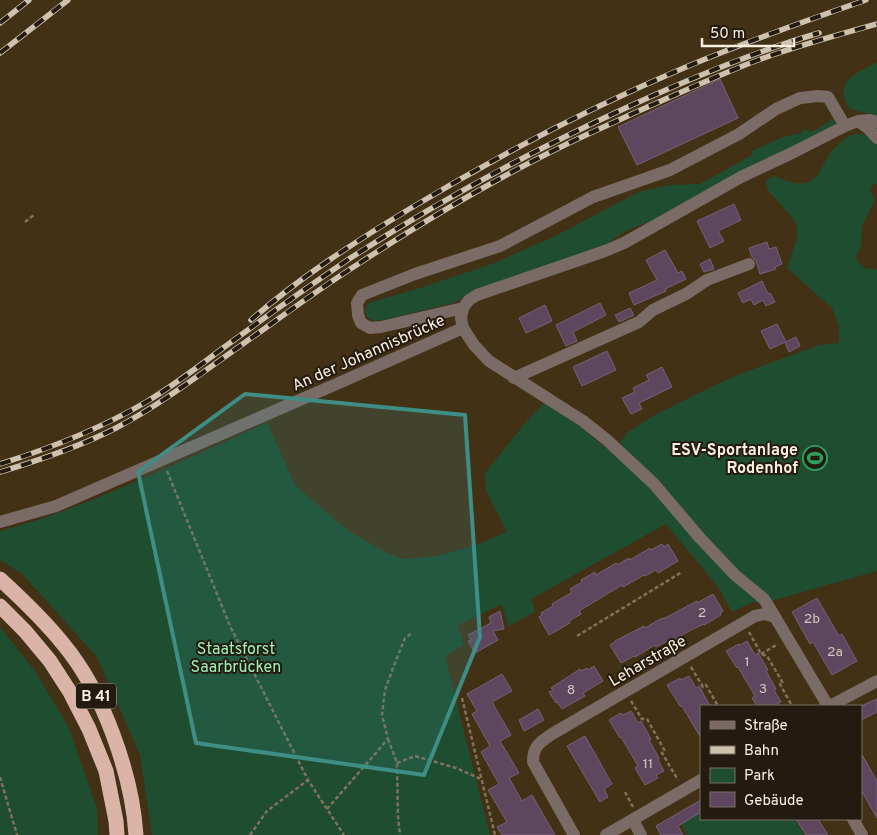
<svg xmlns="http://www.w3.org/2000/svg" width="877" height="835" font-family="Overpass,sans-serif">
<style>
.green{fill:#1e4d30}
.building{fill:#5e465e;stroke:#796079}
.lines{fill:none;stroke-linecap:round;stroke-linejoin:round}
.path{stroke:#82725b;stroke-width:2.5;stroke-dasharray:4 2.5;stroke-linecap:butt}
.minor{stroke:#7b6b66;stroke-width:12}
.highway{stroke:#dbb4a8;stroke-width:15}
.rail-casing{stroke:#cec1ae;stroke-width:5.5}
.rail{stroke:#231b0f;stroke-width:4;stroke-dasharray:11;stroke-linecap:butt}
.marked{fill:#3e8e85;fill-opacity:0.2;stroke:#3e8e85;stroke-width:4;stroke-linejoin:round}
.labels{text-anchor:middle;stroke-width:4;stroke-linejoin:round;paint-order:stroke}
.number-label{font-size:14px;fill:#d4c5bf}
.shield{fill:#231b0f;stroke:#baafa1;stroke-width:1}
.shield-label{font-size:15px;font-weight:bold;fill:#fbefdf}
.street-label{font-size:16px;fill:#fbefdf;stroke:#231b0f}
.poi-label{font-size:16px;font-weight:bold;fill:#fbefdf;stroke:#231b0f;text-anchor:end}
.park-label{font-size:16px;fill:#9defb6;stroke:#231b0f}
</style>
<rect width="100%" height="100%" fill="#433116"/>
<path class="green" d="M877,62v54l-27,-7c-19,-27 7,-36 27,-47z
M833,119l3,5 -185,97c-16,6 -31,11 -43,23l-142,51 -5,4 -8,4 -69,17 -9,1 -7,-3c-4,-7 -4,-11 3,-16l46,-13 75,-25 61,-27 86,-45 30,-7 31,-1 52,-29v-4l31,-14 18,-4 2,-4 9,3z
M872,128l5,1v55l-4,-1 -3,8 5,9 -13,26 -1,21 -6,10c6,10 10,13 22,12v302l-117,33 -5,-3 -23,11 -14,-25 -52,-63 -135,75 4,13 -27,14 -6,-22 -44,21 6,20 -19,11 45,179h-338l-12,-80 -43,-98 -75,-83 -22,-14v-29c50,-13 98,-33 146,-54 41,-18 81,-35 121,-55l28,63 52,45 40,23 16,6 35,-3 38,-11 31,-13 -21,-41 -1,-18 40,-50 19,-20 33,21 35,29 10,-9 -2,-2 8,-10 25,-16 56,-28 26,-12 84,-31 20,-2v-16l-7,-19 -45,-40 11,-33 -3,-14 -28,-32 -1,-8 7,-5c10,3 21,9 31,7 14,-1 18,-18 25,-28 8,-11 22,-26 36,-20z
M0,627l35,44 34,57 28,81 1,26h-98z
M701,812v7h94l9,16h-117l-6,-11z"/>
<path class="building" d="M720,79l18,39 -101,47 -19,-38z
M734,204l7,16 -23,11 6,10 -14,7 -13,-27z
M767,242l2,7 7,-2 6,17 -7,3 1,2 -16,5 -4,-13 -4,-4 -3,-9z
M665,250l13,23 4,-2 4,8 -21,10 1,2 -32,14 -5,-12 28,-13 -11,-20z
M710,259l4,10 -10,3 -4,-8z
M762,281l6,13 2,-1 5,9 -9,4 -3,-6 -9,5 -3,-6 -8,4 -5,-10z
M600,303l6,12 -33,17 4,9 -11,5 -10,-21z
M545,305l7,16 -26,12 -7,-15z
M630,308l4,7 -15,7 -4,-7z
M777,324l9,18 10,-5 4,9 -11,6 -4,-10 -15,7 -9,-18z
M607,351l9,19 -34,16 -9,-19z
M662,367l10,20 -33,16 3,6 -11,5 -9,-16 13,-6 -2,-4 16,-8 -3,-5z
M662,544l2,3 4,-3 10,17 -20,12 -2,-3 -11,6 -1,-1 -21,12 -1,-2 -43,26 2,3 -12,7 1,2 -21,12 -10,-18 3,-2 -1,-2 12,-7 -1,-2 17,-10 3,-2 -2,-3 12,-7 -1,-2 14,-8 1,3 20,-12 1,2 12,-7 1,2 20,-12 1,2z
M713,594l10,17 -3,2 1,2 -17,10v-1l-13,6 -21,12 -1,-2 -13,7 -1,-2 -20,12 -1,-1 -13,7 -11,-18 5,-3v-1l29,-15 1,2 17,-10 1,1 34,-18v2z
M817,598l22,38 3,-2 15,27 -25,14 -19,-33 -3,2 -18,-32z
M500,611l4,18 -11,2 5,9 -23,13 -7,-12 3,-1 -3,-5 23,-12 -2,-6z
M747,641l8,14 3,-2 10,17 -2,1 10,18 -2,1 7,12 -8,4h-16l-5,-8 3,-2 -17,-29 -1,1 -11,-17 13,-7 1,1z
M594,666l9,15 -20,12 2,3 -23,13 -5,-7 -1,1 -7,-11 4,-2 -2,-2 29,-19 1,2 6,-3 1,2z
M502,674l10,17 -20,11 19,33 -11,6 19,32 -10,5 13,23 10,-6 23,40h-53l-5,-8 10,-5 -19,-32 11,-6 -18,-32 9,-6 -18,-32 5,-3 -10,-17z
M689,676l7,12 3,-2 11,20h-9v32l-19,-32h-2l-13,-21 13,-7 1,2z
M877,699v13l-16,8v-14z
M538,709l6,11 -20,11 -5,-11z
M631,711l7,12 3,-2 10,18 -2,1 10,18 -1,2 6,11 -8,4 2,3 -13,7 -10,-17 3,-2 -17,-29 -1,1 -11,-18 12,-7 2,2z
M585,736l27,48 -8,5 4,8 -8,5 -33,-56z
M861,753l16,28v37l-16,-28z
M701,800v12l-23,14 5,9h-22l-5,-9z
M796,819h22l10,16h-22z"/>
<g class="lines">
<path class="path" d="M25,222l9,-7
M167,471l63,155 78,154 36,55
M749,632l12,22 6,2 16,27 -3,1 12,22
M577,636l105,-64
M761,654l17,-10
M691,667l12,20 3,-2 12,21
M462,698l33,137
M631,701l11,18h5l18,32 -3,2 16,27
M388,739l9,24 1,54 2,18
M397,763l18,-7 41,12 25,11
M0,777l17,58
M625,792l8,15
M327,809l61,-70 -6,-24 3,-25 8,-22 12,-30 7,-5
M250,835l17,-24 41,-31"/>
<path class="minor" d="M858,121l10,7 9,10
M463,308l-82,19 -11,1 -9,-5 -3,-8 -1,-12 5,-8 53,-21 85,-28 93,-49 77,-27 69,-36 37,-25 24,-11 18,-2 10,1 17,29
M514,378l125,-56 14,-12 33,-16 21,-14 42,-16
M0,522l56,-16 276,-120 131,-58
M775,617l-11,-18 -29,-24 -35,-37 -46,-54 -47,-44 -24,-19 -94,-60 -15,-16 -11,-17 -2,-10 2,-10 6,-8 8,-5 128,-44 19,-8 117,-66 53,-25 51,-26 13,-5 12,-1 7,2
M830,706l47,-25
M853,819l9,16
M633,820l8,15
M574,835l-41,-73c0,-16 7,-20 19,-28l203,-118 10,-2 10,3 53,89
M606,835l95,-55"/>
<path class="highway" d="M0,579c23,21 45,42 64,66 39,47 68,129 72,190
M0,606l25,25 25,30 20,31 19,37 17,42 10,50 1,14"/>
<defs>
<path id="rail" d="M0,23l29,-23
M0,53l68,-53
M251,320c49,-43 104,-78 160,-112 88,-53 180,-101 275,-141 59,-25 119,-46 180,-67
M0,464c51,-16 100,-35 146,-62 27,-16 52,-35 77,-54 41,-30 83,-60 126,-89 86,-56 177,-105 270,-148 65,-30 131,-58 200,-78
M0,472c40,-12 79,-25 116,-44 42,-22 79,-50 117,-77 40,-28 80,-58 122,-85 69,-45 141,-88 216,-124 21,-10 42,-19 63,-29 41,-18 82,-37 124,-53 39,-14 79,-25 119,-36"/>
</defs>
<use href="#rail" class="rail-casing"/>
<use href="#rail" class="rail"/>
</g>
<path class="marked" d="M245,394l220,21 15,222 -56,138 -228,-32 -58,-271z"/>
<defs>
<symbol id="stadium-ring" viewBox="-11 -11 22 22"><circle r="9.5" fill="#231b0f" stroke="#2e9e5b" stroke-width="1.5"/><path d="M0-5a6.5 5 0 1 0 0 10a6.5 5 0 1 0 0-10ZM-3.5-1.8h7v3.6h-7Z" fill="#2e9e5b"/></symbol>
</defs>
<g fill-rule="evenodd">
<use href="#stadium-ring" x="801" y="444" width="28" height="28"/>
</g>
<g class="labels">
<g class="number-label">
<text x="702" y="617">2</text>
<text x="812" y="623">2b</text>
<text x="835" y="656">2a</text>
<text x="747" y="666">1</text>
<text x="763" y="693">3</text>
<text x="571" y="694">8</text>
<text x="648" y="768">11</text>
</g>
<rect class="shield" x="76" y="683.5" width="40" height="25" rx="4"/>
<g class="shield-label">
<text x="96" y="701">B 41</text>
</g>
<g class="street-label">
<text transform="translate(368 352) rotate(-24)" y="6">An der Johannisbrücke</text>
<text transform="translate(647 660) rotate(-30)" y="6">Leharstraße</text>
</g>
<g class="poi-label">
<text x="798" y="455">ESV-Sportanlage<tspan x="798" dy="18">Rodenhof</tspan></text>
</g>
<g class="park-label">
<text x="236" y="654">Staatsforst<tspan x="236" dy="18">Saarbrücken</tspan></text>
</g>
</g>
<rect x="700" y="705" width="162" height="115" fill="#231b0f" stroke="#797062"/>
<rect x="710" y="721" width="25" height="8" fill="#7b6b66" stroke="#797062"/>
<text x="744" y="730" font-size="15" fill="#fbefdf">Straße</text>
<rect x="710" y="746" width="25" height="8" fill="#cec1ae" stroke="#797062"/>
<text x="744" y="755" font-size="15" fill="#fbefdf">Bahn</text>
<rect x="710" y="768" width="25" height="15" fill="#1e4d30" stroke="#797062"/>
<text x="744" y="780" font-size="15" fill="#fbefdf">Park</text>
<rect x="710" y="792" width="25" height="15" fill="#5e465e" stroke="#797062"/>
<text x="744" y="805" font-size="15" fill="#fbefdf">Gebäude</text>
<path d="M702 38v8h92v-8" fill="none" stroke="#fbefdf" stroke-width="2.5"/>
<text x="710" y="38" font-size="15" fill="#fbefdf" stroke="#231b0f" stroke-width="4" paint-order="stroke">50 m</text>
</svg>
